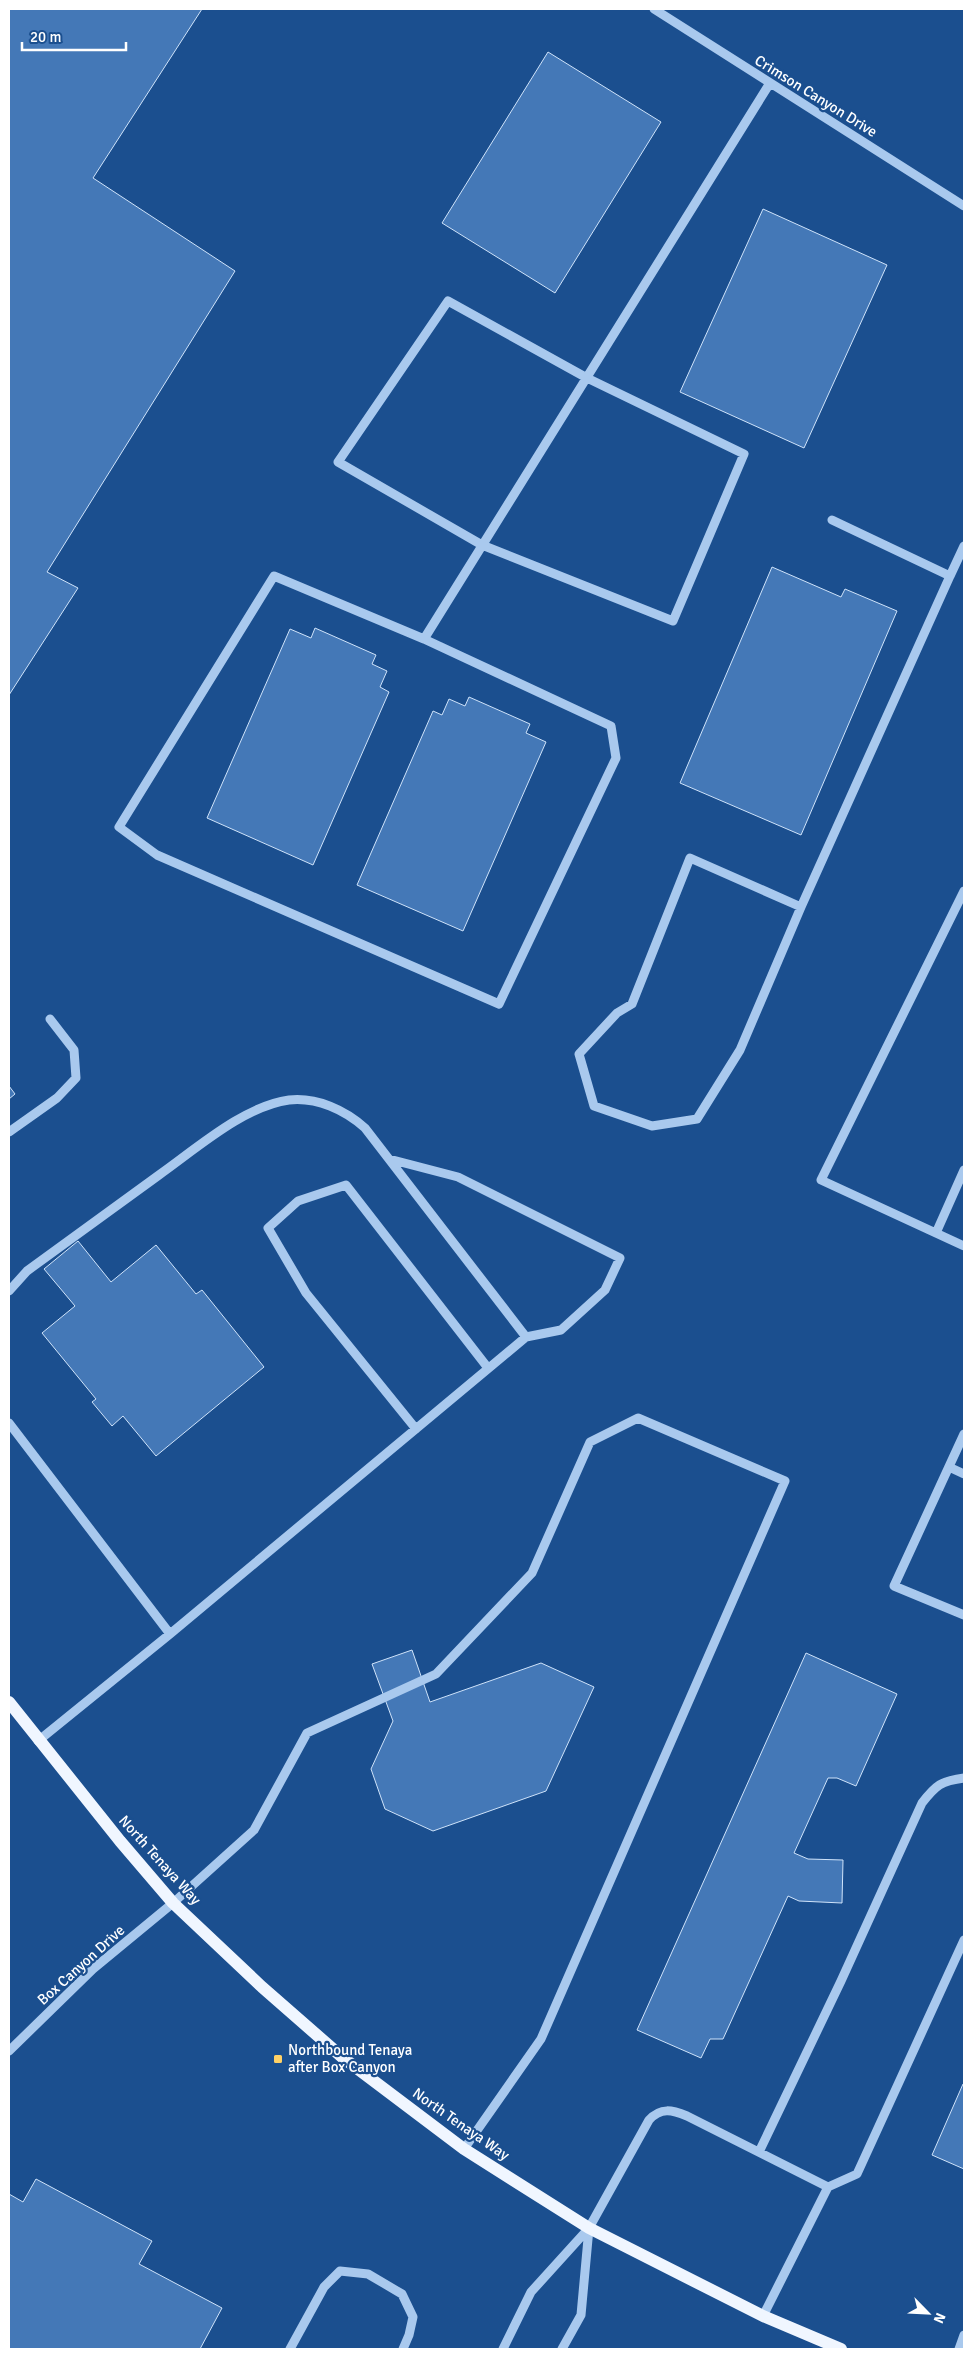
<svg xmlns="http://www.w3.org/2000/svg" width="973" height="2358" font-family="Signika,sans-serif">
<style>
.building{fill:#4478b7;stroke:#cfe3fa}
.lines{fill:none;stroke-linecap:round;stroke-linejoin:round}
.minor{stroke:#a9c9ee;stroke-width:9}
.major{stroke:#f0f6ff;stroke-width:12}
.poi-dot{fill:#ffd166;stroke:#1b4f8f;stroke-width:2}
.labels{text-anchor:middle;stroke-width:4.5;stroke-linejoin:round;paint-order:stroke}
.street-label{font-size:15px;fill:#fff;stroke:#1b4f8f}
.poi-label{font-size:15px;fill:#fff;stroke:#1b4f8f;text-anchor:start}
</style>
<rect width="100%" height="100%" fill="#1b4f8f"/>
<path class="building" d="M9,9h193l-109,169 142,93 -188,301 31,16 -69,107z
M548,52l113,70 -106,171 -113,-70z
M763,209l124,56 -83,183 -124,-56z
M772,567l69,30 4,-8 52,22 -96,224 -121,-52z
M315,628l61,27 -4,9 15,7 -7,16 9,5 -76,173 -106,-47 83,-189 21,9z
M469,697l61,27 -4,9 20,9 -83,189 -106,-46 76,-174 9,4 7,-16 16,7z
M9,1086l6,8 -6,5z
M78,1241l33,41 45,-37 40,49 6,-4 62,77 -108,89 -33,-40 -11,10 -20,-24 4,-3 -54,-66 33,-27 -31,-37z
M412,1650l18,52 111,-39 53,24 -48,104 -113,40 -48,-22 -14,-40 22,-48 -21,-57z
M806,1653l91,41 -41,92 -19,-8h-9l-34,75 14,6 35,1 -1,43 -43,-2 -11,-5 -65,143h-13l-9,19 -64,-28z
M963,2084l1,1v84l-32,-14z
M36,2179l116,62 -13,23 83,44 -22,41h-191v-155l14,8z"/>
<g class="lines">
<path class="minor" d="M654,9l310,197
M448,301l139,77 157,76 -71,167 -191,-76 -144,-83z
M832,520l118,56 14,-30
M424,639l-150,-63 -155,251 38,28 342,149 117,-246 -5,-32 -187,-87 346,-556
M964,891l-143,289 143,66
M801,907l-111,-49 -58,146 -15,9 -38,41 15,52 58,20 45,-7 43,-69 61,-143 149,-331
M9,1132l48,-34 19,-20 -2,-28 -24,-31
M936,1233l28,-63
M9,1291l18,-20c44,-32 88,-64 132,-96 37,-26 85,-69 130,-75 28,-3 56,10 76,28l161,209
M9,1423l161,211
M416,1429l-110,-136 -38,-65 30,-27 48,-16 142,183
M964,1434l-70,152 70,29
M949,1467l15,7
M38,1741l132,-107 356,-297 35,-7 44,-40 15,-32 -162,-81 -69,-18
M9,2051l84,-82 80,-66 81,-73 53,-97 129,-59 96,-101 58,-131 48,-24 147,63 -244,558 -77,110
M759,2152l82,-171 81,-178c14,-18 19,-22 42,-25
M828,2187l29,-13 107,-234
M290,2349l34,-62 16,-16 28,3 34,20 11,23 -4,18 -6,14
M503,2349l28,-57 58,-64 60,-108c12,-13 23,-10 38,-4l141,71 -65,129
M562,2349l19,-34 8,-87
M959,2349l5,-14"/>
<path class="major" d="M9,1702l111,139 53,62 89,84 80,70 122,92 125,79 174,88 78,33"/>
</g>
<rect class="poi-dot" x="273" y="2054" width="10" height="10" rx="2.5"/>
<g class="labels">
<g class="street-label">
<text transform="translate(816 96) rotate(32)" y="5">Crimson Canyon Drive</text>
<text transform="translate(160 1860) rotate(48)" y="5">North Tenaya Way</text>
<text transform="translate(81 1965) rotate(-42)" y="5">Box Canyon Drive</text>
<text transform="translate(461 2124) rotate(35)" y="5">North Tenaya Way</text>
</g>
<g class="poi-label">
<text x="288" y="2055">Northbound Tenaya<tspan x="288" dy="17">after Box Canyon</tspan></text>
</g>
</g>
<rect width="973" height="2358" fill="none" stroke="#ffffff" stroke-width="20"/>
<g transform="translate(928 2313) rotate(114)" stroke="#1b4f8f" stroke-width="4" paint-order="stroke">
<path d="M0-4L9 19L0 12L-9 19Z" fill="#ffffff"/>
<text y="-8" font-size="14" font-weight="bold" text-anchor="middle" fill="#ffffff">N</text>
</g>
<path d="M22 42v8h104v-8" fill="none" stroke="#ffffff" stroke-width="2.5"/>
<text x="30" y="42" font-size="15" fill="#ffffff" stroke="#1b4f8f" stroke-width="4" paint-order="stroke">20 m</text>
</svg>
